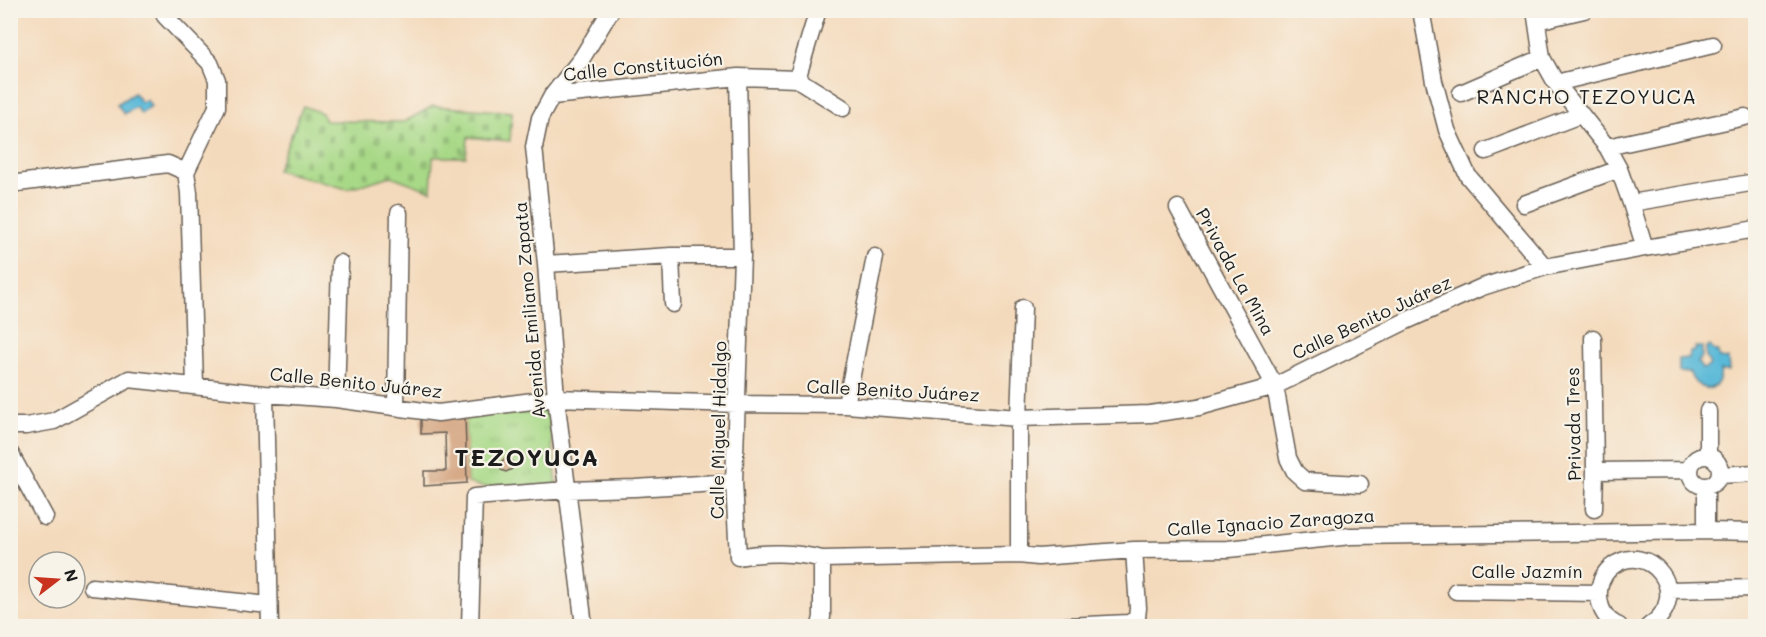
<svg xmlns="http://www.w3.org/2000/svg" width="1766" height="637" font-family="Mali,sans-serif">
<style>
.cemetery{fill:url(#cemetery-stones);stroke:#627a52;stroke-width:1.5}
.park{fill:url(#park-tufts);stroke:#627a52;stroke-width:1.5}
.water{fill:#5ab9d8;stroke:#3b6a7a;stroke-width:1.5}
.building{fill:#ce976e}
.lines{fill:none;stroke-linecap:round;stroke-linejoin:round}
.minor-casing{stroke:#685e54;stroke-width:19}
.minor{stroke:#fff;stroke-width:16}
.labels{text-anchor:middle;stroke-width:4.5;stroke-linejoin:round;paint-order:stroke}
.street-label{font-size:18px;fill:#1c1c1c;stroke:#f7f3e8}
.neighbourhood-label{font-size:20px;letter-spacing:1.5px;fill:#1c1c1c;stroke:#f7f3e8}
.district-label{font-size:24px;font-weight:bold;letter-spacing:1.5px;fill:#1c1c1c;stroke:#f7f3e8}
</style>
<defs>
<pattern id="cemetery-stones" width="16" height="16" patternUnits="userSpaceOnUse" patternTransform="scale(1.5)"><rect width="16" height="16" fill="#a8d987"/><path d="M2 7V4a2 2 0 0 1 4 0v3zM10 15v-3a2 2 0 0 1 4 0v3z" fill="#90ba74"/></pattern>
<pattern id="park-tufts" width="24" height="20" patternUnits="userSpaceOnUse" patternTransform="scale(1.5)"><rect width="24" height="20" fill="#a8d987"/><path d="M3 7l-1-3M5 7V3M7 7l1-3M15 17l-1-3M17 17v-4M19 17l1-3" fill="none" stroke="#90ba74"/></pattern>
</defs>
<rect width="100%" height="100%" fill="#f7f3e8"/>
<filter id="ink" filterUnits="userSpaceOnUse"><feTurbulence type="fractalNoise" baseFrequency=".0167" numOctaves="2"/><feDisplacementMap in="SourceGraphic" scale="12" xChannelSelector="R" yChannelSelector="G"/><feConvolveMatrix kernelMatrix="1 2 1 2 8 2 1 2 1" color-interpolation-filters="sRGB"/></filter>
<filter id="wash" filterUnits="userSpaceOnUse"><feTurbulence type="fractalNoise" baseFrequency=".008" numOctaves="4" result="noise"/><feDisplacementMap in="SourceGraphic" scale="24" xChannelSelector="R" yChannelSelector="G"/><feGaussianBlur stdDeviation="1.35" result="paint"/><feColorMatrix in="noise" values="0 0 0 0 0 0 0 0 0 0 0 0 0 0 0 0 0 1.4 0 .05"/><feComposite in="paint" operator="in"/></filter>
<g filter="url(#wash)">
<rect width="100%" height="100%" fill="#f4dabc"/>
<path class="cemetery" d="M303,106l19,7 3,8 79,1 29,-16 79,6 -2,29 -42,-4 -2,20h-33l-2,34 -40,-15 -44,13 -70,-19z"/>
<path class="park" d="M548,410l9,75 -73,2 -17,-4 -2,-67z"/>
<path class="water" d="M134,93l7,9 6,-2 4,6 -10,8 -5,-7 -12,7 -7,-10z
M1710,346l3,4 5,2 1,6 9,1 1,12h-8c-1,4 -1,8 -3,11 -9,14 -25,2 -28,-9l-11,-1v-13l10,-1 1,-6 6,-2 -1,-3h7v10l-4,5 4,7 6,-2 2,-3 -4,-6v-11z"/>
<g id="blocks">
<path class="building" d="M465,416l2,67 -43,3v-15h22l-1,-38 -24,1v-17z
M504,459h5l4,4 -1,6 -6,3 -5,-2 -1,-6z"/>
</g>
</g>
<g filter="url(#ink)">
<use href="#blocks" fill-opacity="0" stroke="#685e54" stroke-width="1.5"/>
<g class="lines">
<defs>
<path id="minor" d="M1421,10l13,71 13,49 21,46 77,91
M1535,10l7,48 14,25 51,64 12,22 12,34 14,45
M165,16l45,47 7,17v27l-31,65
M1537,21l47,-11
M738,77l4,179 -8,226 4,75c26,-5 58,-5 84,2l197,-4 19,2 96,-7 94,-1 123,-13 355,-5 50,1
M797,79l21,-69
M1556,83l157,-38
M1461,93l81,-35
M552,96l186,-19 59,2 46,29
M1607,147l138,-30
M1486,151l94,-36
M186,172l3,21 6,192
M10,184l158,-20 18,8
M1631,203l125,-21
M1524,204l95,-35
M1178,208l97,178 13,72 7,14 10,9 55,3
M671,256l2,48
M546,264l125,-8h71
M1593,338l2,133 -1,38
M265,394l5,232
M336,399l4,-136
M846,405l29,-148
M396,407l3,-194
M10,426h16l28,-5 75,-42 136,15 71,5 102,14 118,-15 181,6 109,1 173,13 131,-4 49,-7 76,-21 131,-65 76,-34 63,-20 100,-19 111,-19
M10,453l35,64
M1690 471a15 15 0 1 1 30 0a15 15 0 1 1-30 0Z
M1708,456v-45
M1595,471l95,-1
M1720,475l36,-2
M1706,531v-45
M1019,555v-137l4,-110
M92,587l177,18
M1669,590l87,-2
M1456,591l142,2
M470,626l4,-129 93,-7 68,-2 99,-6
M584,626l-28,-228 -10,-134 -12,-117 6,-29 12,-22 30,-38 29,-48
M820,626l2,-9v-58
M1066,626l63,-3 8,-5 1,-10 -4,-58
M1619,626c-12,-5 -19,-16 -20,-29 -1,-10 3,-22 11,-29 39,-32 85,28 39,58"/>
</defs>
<use href="#minor" class="minor-casing"/>
<use href="#minor" class="minor"/>
</g>
</g>
<g class="labels">
<g class="street-label">
<text transform="translate(643 67) rotate(-6)" y="6">Calle Constitución</text>
<text transform="translate(1235 272) rotate(61)" y="6">Privada La Mina</text>
<text transform="translate(530 310) rotate(-95)" y="6">Avenida Emiliano Zapata</text>
<text transform="translate(1372 318) rotate(-25)" y="6">Calle Benito Juárez</text>
<text transform="translate(356 383) rotate(6)" y="6">Calle Benito Juárez</text>
<text transform="translate(893 391) rotate(3)" y="6">Calle Benito Juárez</text>
<text transform="translate(1574 424) rotate(-91)" y="6">Privada Tres</text>
<text transform="translate(719 430) rotate(-89)" y="6">Calle Miguel Hidalgo</text>
<text transform="translate(1271 523) rotate(-4)" y="6">Calle Ignacio Zaragoza</text>
<text x="1527" y="578">Calle Jazmín</text>
</g>
<g class="neighbourhood-label">
<text x="1587" y="104">RANCHO TEZOYUCA</text>
</g>
<g class="district-label">
<text x="527" y="466">TEZOYUCA</text>
</g>
</g>
<rect width="1766" height="637" fill="none" stroke="#f7f3e8" stroke-width="36"/>
<g transform="translate(57 580) rotate(73)"><circle r="28" fill="#f7f3e8" stroke="#9f9d96" stroke-width="1.5"/>
<path d="M0-4.5L10 22L0 15L-10 22Z" fill="#c8321e"/>
<text y="-9" font-size="16" font-weight="bold" text-anchor="middle" fill="#1c1c1c">N</text>
</g>
</svg>
